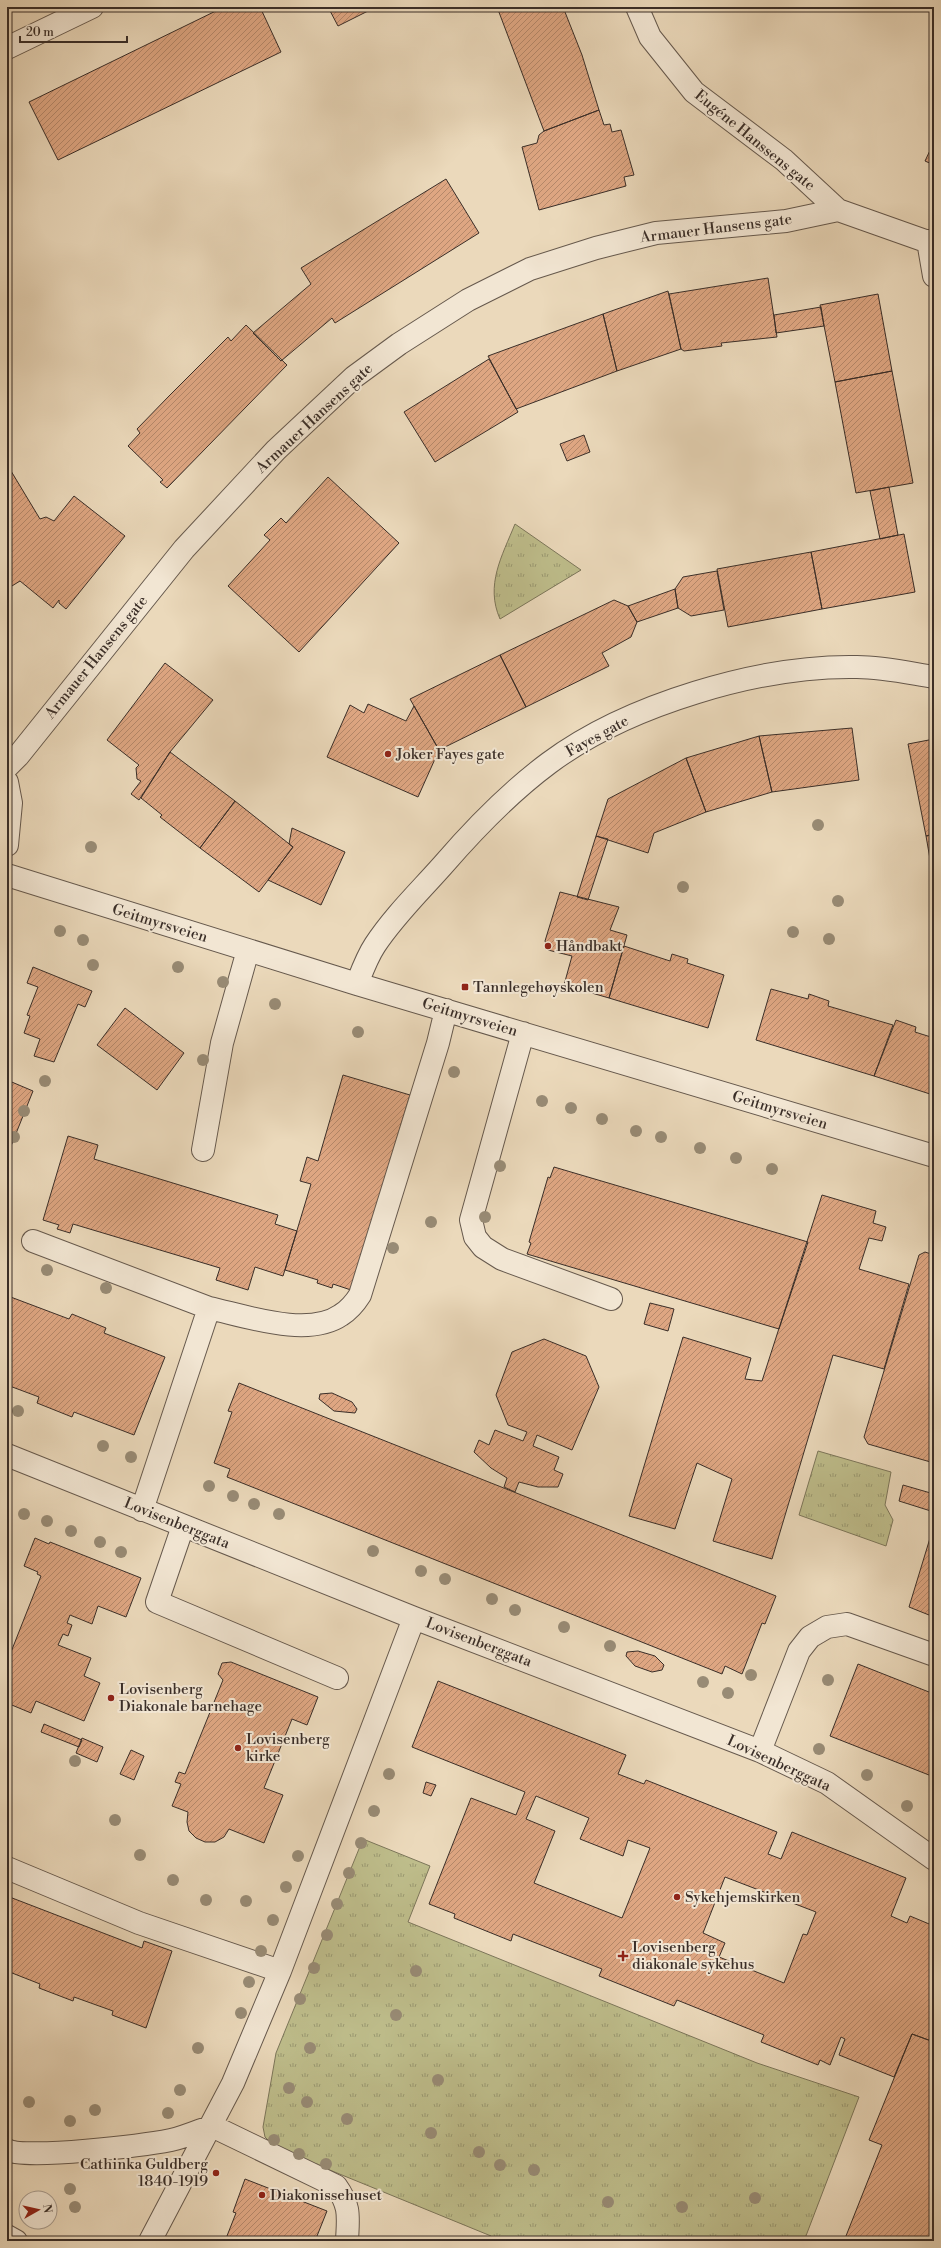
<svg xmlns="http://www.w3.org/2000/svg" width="941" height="2248" font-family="'Libre Bodoni',serif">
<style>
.grass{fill:url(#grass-tufts);stroke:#7c765a}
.building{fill:url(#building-hatch);stroke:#3a2e28;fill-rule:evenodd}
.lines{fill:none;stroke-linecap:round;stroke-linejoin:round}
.minor-casing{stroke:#66594d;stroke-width:24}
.minor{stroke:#f2e6d3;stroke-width:22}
.tree{fill:#988b75}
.poi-dot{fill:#8f2418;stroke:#f2e6d3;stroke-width:1.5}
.labels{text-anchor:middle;stroke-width:4;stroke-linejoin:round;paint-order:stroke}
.street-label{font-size:15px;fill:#3a2e28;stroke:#f2e6d3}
.poi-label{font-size:15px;fill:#3a2e28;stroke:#f2e6d3;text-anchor:start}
</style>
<defs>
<pattern id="grass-tufts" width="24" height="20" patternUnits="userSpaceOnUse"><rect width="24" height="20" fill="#bebd8b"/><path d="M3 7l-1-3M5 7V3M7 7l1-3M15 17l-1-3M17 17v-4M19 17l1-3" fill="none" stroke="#9b9a72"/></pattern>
<pattern id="building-hatch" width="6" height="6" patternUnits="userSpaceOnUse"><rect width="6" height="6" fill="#dea682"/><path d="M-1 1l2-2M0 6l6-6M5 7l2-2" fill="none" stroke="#b5886a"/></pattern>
</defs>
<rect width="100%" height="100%" fill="#ebd9bb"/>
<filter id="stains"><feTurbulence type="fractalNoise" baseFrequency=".005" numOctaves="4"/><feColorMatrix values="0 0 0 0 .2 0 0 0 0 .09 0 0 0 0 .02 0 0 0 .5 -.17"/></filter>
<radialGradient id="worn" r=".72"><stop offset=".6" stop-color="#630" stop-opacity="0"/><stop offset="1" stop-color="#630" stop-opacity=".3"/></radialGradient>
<path class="grass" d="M515,524l66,46 -81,49c-15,-34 2,-63 15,-95z
M818,1451l73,21 -6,33 8,15 -7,26 -87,-31z
M363,1839l67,27 -22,56 349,141 102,34 -55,144h-315l2,-5 -215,-88 -11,-11 -2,-10 13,-74z"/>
<path class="building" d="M224,7h36l21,45 -223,108 -29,-58z
M328,7h48l-38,19z
M497,7h66l19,48 17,55 -55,21z
M599,110l5,15 6,-1 2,8 9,-2 13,45 -10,2 2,9 -87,24 -17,-63 15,-4 2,-8 5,-4z
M934,142v23l-9,-4z
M446,179l33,54 -144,90 -3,-5 -51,43 -28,-28 58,-49 -10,-16z
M768,278l9,59 -56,6 1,3 -38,5 -3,-2 -12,-55z
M668,291l13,58 -64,22 -14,-57z
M878,294l14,77 -57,11 -15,-77z
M821,307l3,19 -48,7 -2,-18z
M603,314l14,57 -101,38 -28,-53z
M246,325l41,40 -120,123 -7,-6 3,-2 -35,-34 12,-13 -3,-4 32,-33 59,-59 3,4z
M489,359l29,53 -83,50 -31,-50z
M892,371l21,112 -57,10 -21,-111z
M584,435l6,17 -23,9 -7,-17z
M8,466l32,53 6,-2 8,4 20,-25 51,40 -59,73 -7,-6v-3l-6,8 -33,-27 -13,8z
M328,477l71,66 -100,109 -71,-66 42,-46 -6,-5 17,-17 5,5z
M889,487l9,48 -18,4 -10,-48z
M904,534l11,58 -93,17 -11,-57z
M811,552l11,57 -94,18 -11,-58z
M717,571l7,39 -33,6 -13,-8 -3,-19 8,-12z
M675,589l3,19 -41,14 -9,-16z
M614,600l14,6 9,16 -6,15 -29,16 7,13 -83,41 -26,-52z
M500,655l26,52 -87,43 -29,-51z
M165,663l48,37 -43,52 -31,48 -8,-6 10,-13 -4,-2 -1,-11 3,-3 -32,-25z
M368,704l38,17 8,-15 25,44 -21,47 -91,-40 23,-52 14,8z
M852,728l7,52 -87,12 -13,-56z
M759,736l13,56 -66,20 -20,-54z
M934,739v95l-8,2 -18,-92z
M170,752l65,49 -35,47 -40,-31 2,-2 -21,-17z
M686,758l20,54 -52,21 -6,20 -52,-17 12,-37z
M235,801l58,46 -34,45 -59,-44z
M292,828l53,24 -24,53 -53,-25 25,-33 -4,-3z
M934,834v48l-8,-46z
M596,836l12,3 -20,61 -11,-3z
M560,892l59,15 -9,23 17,5 -18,63 -45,-13 8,-29 -24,-6 -3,-9z
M624,946l46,15 2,-7 16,5 -1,4 37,12 -16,53 -99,-30z
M33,967l59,24 -7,16 -7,-3 -24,58 -20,-6 6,-17 -16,-6 6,-17 -3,-1 11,-28 -11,-4z
M771,989l37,10 1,-5 20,7 -1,5 65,19 -19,51 -118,-36z
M125,1008l59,45 -27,37 -60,-45z
M896,1020l20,7 -1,5 19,6v43l-4,13 -56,-18z
M343,1075l67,20 -59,195 -18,-6 -1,4 -15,-5 1,-3 -33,-10 26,-86 -11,-3 7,-24 11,4z
M7,1080l26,11 -26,65z
M68,1136l30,9 -4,14 184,56 -3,9 22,7 -14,45 -28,-9 -7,23 -32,-10 4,-12 -147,-44 -3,9 -13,-4 2,-4 -16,-5z
M554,1167l254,75 -29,87 -252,-75 4,-11 -2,-1 19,-65 2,1z
M822,1195l54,16 -3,12 13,4 -4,14 -13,-3 -10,31 50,15 -25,85 -51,-14 -61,204 -59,-18 19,-62 -35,-16 -22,66 -46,-13 54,-179 68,21 -6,21 17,2z
M925,1252l9,3v208l-66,-19 -4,-7 55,-182z
M8,1296l61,23 3,-5 34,14 -2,5 61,24 -31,78 -60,-23 -2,5 -35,-14 2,-6 -32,-12z
M650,1303l24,6 -6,22 -24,-7z
M544,1339l42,17 13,31 -27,63 -35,-15 -4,11 26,11 -5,13 9,4 -5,13h-20l-19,-5 -4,10 -11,-5 3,-9 -16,-10 -17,-16 5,-12 10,5 6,-15 28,11 4,-9 -19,-7 -12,-30 16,-43z
M239,1383l537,213 -11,28 -3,-1 -20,51 -17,-8 -3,8 -495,-197 3,-8 -16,-6 18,-51 -4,-1z
M332,1393l20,9 5,7 -2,4 -21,-2 -15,-12 1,-5z
M903,1485l31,9v18l-35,-11z
M934,1525v92l-25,-10z
M35,1538l14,6 1,-2 91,36 -15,39 -28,-11 -6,18 -22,-9 -3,8 5,2 -4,11 -5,-2 -5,11 33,13 -7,18 16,7 -16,38 -48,-20 -5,12 -24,-10v-53l4,2 30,-76 -4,-2 1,-2 -14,-6z
M638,1651l17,5 9,9 -2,5 -10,2 -17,-6 -9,-10 1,-4z
M231,1662l87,35 -11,28 -15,-6 -28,69 19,7 -19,48 -35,-14 -5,8 -9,5h-10l-9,-4 -7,-7 -2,-9 1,-10 -16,-6 9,-22 -6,-2 4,-10 6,2 38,-94 -5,-6 4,-11z
M858,1664l76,30v83l-104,-41z
M438,1681l188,74 -8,19 26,10 2,-4 131,52 -9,22 13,5 11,-27 114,46 -15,38 16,7 3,-7 24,10v116l-22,-8 -18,43 -55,-22 6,-16 -4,-2 -11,28 -10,-5 -2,5 -57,-23 3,-7 -87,-35 -3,6 -75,-30 3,-7 -89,-35 -2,7 -57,-23 1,-4 -26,-10 42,-106 45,17 9,-23 -113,-45zM536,1796l53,22 -9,21 43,17 5,-16 22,8 -28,70 -88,-35 21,-52 -29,-12zM725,1877l91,35 -9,23 -4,-1 -19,49 -65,-26 6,-14 -22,-10z
M44,1724l38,16 -3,7 -38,-15z
M82,1738l21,9 -6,15 -21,-9z
M131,1750l13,6 -10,24 -14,-6z
M426,1782l10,3 -5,11 -8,-3z
M7,1896l135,52 2,-7 28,10 -26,77 -34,-13 1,-4 -39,-14 -1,4 -34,-13 1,-4 -33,-13z
M912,2034l22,8v199h-90l38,-96 -13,-5z
M245,2179l82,32 -12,30h-90l11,-28 -3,-1z"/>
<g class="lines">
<defs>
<path id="minor" d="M637,7l13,30 44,55 90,68 54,50
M7,48l85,-41
M928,241l6,35
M7,767l11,-11 166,-207 92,-99 78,-73 45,-33 69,-44 62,-31 66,-21 60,-15 130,-12 52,-11 96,34
M7,782l4,21 -4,42
M7,875l350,109 577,172
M357,984c5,-13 10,-27 18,-39 19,-29 45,-54 68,-80 32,-37 67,-73 106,-102 78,-58 211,-98 308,-96 26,0 52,6 77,10
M523,1033l-52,187 4,17 8,10 19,12 109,40
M203,1150l19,-107 26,-93
M33,1241l176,67 -67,202
M209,1308c37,8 99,30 132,7 8,-5 14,-12 19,-20l78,-252 8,-33
M7,1455l407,163 346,133 67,32 107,76
M183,1526l-26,76 180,76
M760,1751l39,-100 11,-14 17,-10 20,-3 87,31
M7,1868l132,55 141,48
M7,2150c18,10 139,-5 164,-10 14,-3 27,-9 41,-14l124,60c15,21 12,31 11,55
M7,2236l9,5
M150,2241l83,-158 47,-112 134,-353"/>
</defs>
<use href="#minor" class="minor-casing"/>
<use href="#minor" class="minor"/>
</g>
<g class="tree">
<circle cx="818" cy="825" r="6"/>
<circle cx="91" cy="847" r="6"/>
<circle cx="683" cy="887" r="6"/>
<circle cx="838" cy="901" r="6"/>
<circle cx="60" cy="931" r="6"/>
<circle cx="793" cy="932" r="6"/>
<circle cx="829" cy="939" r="6"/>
<circle cx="83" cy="940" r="6"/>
<circle cx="93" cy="965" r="6"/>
<circle cx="178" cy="967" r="6"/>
<circle cx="223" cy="982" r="6"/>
<circle cx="275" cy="1004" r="6"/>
<circle cx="358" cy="1032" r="6"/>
<circle cx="203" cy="1060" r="6"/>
<circle cx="454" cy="1072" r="6"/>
<circle cx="45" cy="1081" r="6"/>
<circle cx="542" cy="1101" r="6"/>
<circle cx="571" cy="1108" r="6"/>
<circle cx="24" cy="1111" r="6"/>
<circle cx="602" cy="1119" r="6"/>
<circle cx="636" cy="1131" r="6"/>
<circle cx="14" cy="1137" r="6"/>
<circle cx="661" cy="1137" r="6"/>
<circle cx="700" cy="1148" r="6"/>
<circle cx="736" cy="1158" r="6"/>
<circle cx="500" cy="1166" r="6"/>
<circle cx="772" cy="1169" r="6"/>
<circle cx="485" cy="1217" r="6"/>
<circle cx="431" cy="1222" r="6"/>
<circle cx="393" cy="1248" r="6"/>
<circle cx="47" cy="1270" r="6"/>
<circle cx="106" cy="1288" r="6"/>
<circle cx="18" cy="1411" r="6"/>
<circle cx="103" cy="1446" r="6"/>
<circle cx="131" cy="1457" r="6"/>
<circle cx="209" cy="1486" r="6"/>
<circle cx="233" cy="1496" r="6"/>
<circle cx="254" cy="1504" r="6"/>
<circle cx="24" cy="1514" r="6"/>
<circle cx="279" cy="1514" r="6"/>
<circle cx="47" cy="1521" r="6"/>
<circle cx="71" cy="1531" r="6"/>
<circle cx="100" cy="1542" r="6"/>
<circle cx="373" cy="1551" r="6"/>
<circle cx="121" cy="1552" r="6"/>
<circle cx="421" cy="1571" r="6"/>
<circle cx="445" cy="1579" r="6"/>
<circle cx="492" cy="1599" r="6"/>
<circle cx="515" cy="1610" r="6"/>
<circle cx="564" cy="1627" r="6"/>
<circle cx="610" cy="1646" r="6"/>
<circle cx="751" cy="1675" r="6"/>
<circle cx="828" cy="1680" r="6"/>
<circle cx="703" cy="1682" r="6"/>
<circle cx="728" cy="1693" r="6"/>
<circle cx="819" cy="1749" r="6"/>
<circle cx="75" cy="1761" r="6"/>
<circle cx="389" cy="1774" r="6"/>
<circle cx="867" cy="1775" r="6"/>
<circle cx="907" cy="1806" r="6"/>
<circle cx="374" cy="1811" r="6"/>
<circle cx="115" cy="1820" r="6"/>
<circle cx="361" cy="1843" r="6"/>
<circle cx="140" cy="1855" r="6"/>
<circle cx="298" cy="1856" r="6"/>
<circle cx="349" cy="1873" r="6"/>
<circle cx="173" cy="1880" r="6"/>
<circle cx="286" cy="1887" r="6"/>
<circle cx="206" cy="1900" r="6"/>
<circle cx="246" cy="1901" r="6"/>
<circle cx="337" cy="1904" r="6"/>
<circle cx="273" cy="1920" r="6"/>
<circle cx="327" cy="1935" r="6"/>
<circle cx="261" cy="1951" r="6"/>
<circle cx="314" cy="1968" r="6"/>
<circle cx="416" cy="1971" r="6"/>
<circle cx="249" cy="1982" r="6"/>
<circle cx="300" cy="1999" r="6"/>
<circle cx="241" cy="2013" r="6"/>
<circle cx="396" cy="2015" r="6"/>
<circle cx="198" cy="2048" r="6"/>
<circle cx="310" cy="2048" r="6"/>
<circle cx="438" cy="2080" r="6"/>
<circle cx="289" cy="2088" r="6"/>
<circle cx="180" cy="2090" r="6"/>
<circle cx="29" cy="2102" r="6"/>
<circle cx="307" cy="2102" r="6"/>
<circle cx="95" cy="2110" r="6"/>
<circle cx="168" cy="2113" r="6"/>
<circle cx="347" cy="2119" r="6"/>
<circle cx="70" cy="2121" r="6"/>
<circle cx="431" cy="2133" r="6"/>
<circle cx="274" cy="2140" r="6"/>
<circle cx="479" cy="2152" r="6"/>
<circle cx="299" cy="2154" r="6"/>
<circle cx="326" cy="2164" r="6"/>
<circle cx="500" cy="2165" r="6"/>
<circle cx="534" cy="2170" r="6"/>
<circle cx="70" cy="2189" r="6"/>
<circle cx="755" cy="2198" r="6"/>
<circle cx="608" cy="2202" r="6"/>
<circle cx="75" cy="2207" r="6"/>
<circle cx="682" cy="2207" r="6"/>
</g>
<g class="poi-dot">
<circle cx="388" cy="754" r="4"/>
<circle cx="548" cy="946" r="4"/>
<rect x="461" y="983" width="8" height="8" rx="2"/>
<circle cx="111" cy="1698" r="4"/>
<circle cx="238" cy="1748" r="4"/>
<circle cx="677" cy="1897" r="4"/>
<path d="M621 1950h4v4h4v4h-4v4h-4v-4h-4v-4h4z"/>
<circle cx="216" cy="2173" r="4"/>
<circle cx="262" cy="2195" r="4"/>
</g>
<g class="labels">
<g class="street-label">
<text transform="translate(755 140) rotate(39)" y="5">Eugéne Hanssens gate</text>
<text transform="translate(716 228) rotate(-7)" y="5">Armauer Hansens gate</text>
<text transform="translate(314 418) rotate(-43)" y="5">Armauer Hansens gate</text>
<text transform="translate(96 657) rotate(-51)" y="5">Armauer Hansens gate</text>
<text transform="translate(597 736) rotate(-29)" y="5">Fayes gate</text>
<text transform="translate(160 923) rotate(17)" y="5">Geitmyrsveien</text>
<text transform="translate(470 1017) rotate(17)" y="5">Geitmyrsveien</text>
<text transform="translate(780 1110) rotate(17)" y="5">Geitmyrsveien</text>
<text transform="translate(177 1523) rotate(22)" y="5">Lovisenberggata</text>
<text transform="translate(479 1642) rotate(21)" y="5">Lovisenberggata</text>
<text transform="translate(779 1763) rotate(25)" y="5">Lovisenberggata</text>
</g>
<g class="poi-label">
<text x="396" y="759">Joker Fayes gate</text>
<text x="556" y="951">Håndbakt</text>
<text x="473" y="992">Tannlegehøyskolen</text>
<text x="119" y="1694">Lovisenberg<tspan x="119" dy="17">Diakonale barnehage</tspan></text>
<text x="246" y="1744">Lovisenberg<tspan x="246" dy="17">kirke</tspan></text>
<text x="685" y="1902">Sykehjemskirken</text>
<text x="632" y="1952">Lovisenberg<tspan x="632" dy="17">diakonale sykehus</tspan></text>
<text x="208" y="2169" text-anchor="end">Cathinka Guldberg<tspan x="208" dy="17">1840-1919</tspan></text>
<text x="270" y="2200">Diakonissehuset</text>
</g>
</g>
<rect width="941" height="2248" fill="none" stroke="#ebd9bb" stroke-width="24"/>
<rect x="8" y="8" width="925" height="2232" fill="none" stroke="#3a2e28" stroke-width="2"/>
<rect x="12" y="12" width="917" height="2224" fill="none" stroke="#3a2e28"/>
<g transform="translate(38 2210) rotate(82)"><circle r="19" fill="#f2e6d3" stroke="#a89c8f"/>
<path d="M0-3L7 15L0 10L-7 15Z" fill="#8f2418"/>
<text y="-6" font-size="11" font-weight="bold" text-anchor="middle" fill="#3a2e28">N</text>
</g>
<path d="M20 36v6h107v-6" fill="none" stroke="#3a2e28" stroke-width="2"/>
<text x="26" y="36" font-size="12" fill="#3a2e28" stroke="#f2e6d3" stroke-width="3" paint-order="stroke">20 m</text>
<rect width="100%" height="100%" filter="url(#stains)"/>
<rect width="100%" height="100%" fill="url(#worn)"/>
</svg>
